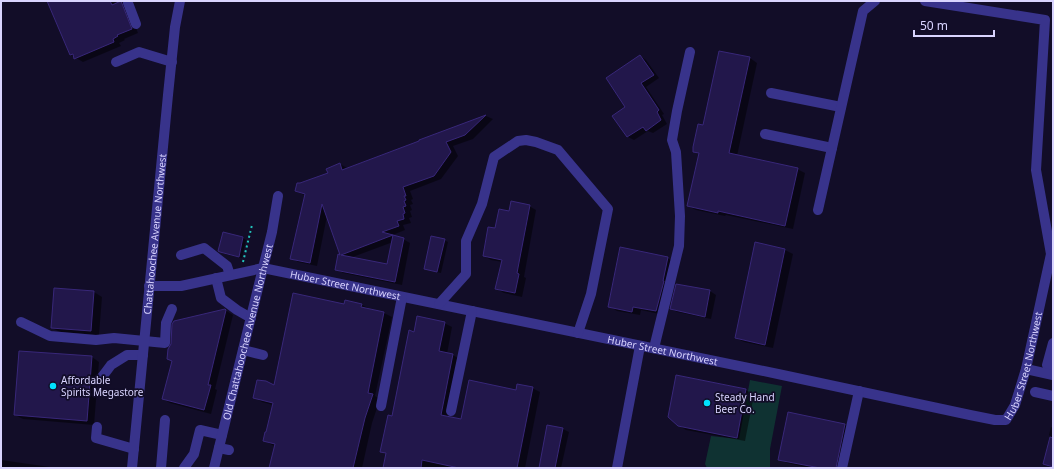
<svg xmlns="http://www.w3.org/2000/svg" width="1054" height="469" font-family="'Noto Sans',sans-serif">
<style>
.green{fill:#0f3232}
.shadow{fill:#0007;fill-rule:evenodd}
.building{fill:#22174b;stroke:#382779}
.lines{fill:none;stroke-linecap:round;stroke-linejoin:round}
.path{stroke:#23c4bc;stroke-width:2;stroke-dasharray:2 3;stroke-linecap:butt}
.minor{stroke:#38338b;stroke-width:10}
.poi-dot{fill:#00e2ff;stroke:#120d28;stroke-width:1.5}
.labels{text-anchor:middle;stroke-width:3.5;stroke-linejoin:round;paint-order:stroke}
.street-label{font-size:10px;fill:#d9d4ff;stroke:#120d28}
.poi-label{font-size:10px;fill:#d9d4ff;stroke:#120d28;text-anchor:start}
</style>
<rect width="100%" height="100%" fill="#120d28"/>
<path class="green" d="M750,380l32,6 -12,63v19h-63l-2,-4 6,-28 28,3z"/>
<path class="shadow" d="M45,1h70l1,3 5,-2 7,5 10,26 -14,6 1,1 -6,3 2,3 -38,16 -12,-7 -22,-52z
M640,56l6,4 13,18 -13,9 18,27 -2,1 5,9 -14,9 -5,-2 -14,9 -6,-3 -14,-21 13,-9z
M750,58l7,5 -20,93 60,13 8,4 -12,56 -67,-14 -1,1 -29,-6 -8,-4 11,-52 -5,-3 10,-25z
M486,116l7,3 -20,20 -20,7 5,10 -17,23 -31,12 3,8 -2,1 2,4 -3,1 2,5 -2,1 2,6 -3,1 2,5 -8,2 2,5 -15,6 13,3 7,4 -8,42 -59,-12 -7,-4 6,-13 -15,-40 -10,50 -19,-4 -7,-4 15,-62 -10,-5 33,-17 11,-10 7,4zM393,242l-5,23 -38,-7z
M529,206l7,4 -12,67 2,1 -4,19 -18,-4 -7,-4 6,-27 -12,-2 -7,-4 12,-27 14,-17z
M243,238l3,2 -4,18 -17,-4 -6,-3z
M444,240l4,2 -7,31 -12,-3 -4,-2z
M785,250l8,4 -20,94 -29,-6 -8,-4z
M667,258l8,4 -11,53 -23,-5 -1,5 -23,-4 -8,-5z
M677,285l33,6 6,4 -5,24 -34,-7 -6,-3z
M55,289l39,3 8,5 -3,38 -39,-3 -8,-4z
M345,305h17l8,4 14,4 8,4 -17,79 5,3 -8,24 -10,45h-92l6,-22 -4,-1 -8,-5 3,-7 6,-28 -11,-3 -8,-5 21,-11z
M225,310l8,5 -18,74 2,1 -6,24 -41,-11 -7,-4z
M444,323l8,4 -5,27 6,1 8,5 -12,58 13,2 55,-29 15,-3 8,4 -15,76h-141l3,-13 -5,-4 11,-34 22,-84z
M92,357l7,5 -5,63 -71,-6 -8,-4z
M677,377l69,13 8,5 -9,46 -59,-11 -8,-5z
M845,425l8,4 -9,39h-35l-22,-5 -8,-4z
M548,426l15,3 6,3 -8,36h-20z
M1051,427l2,1v40h-2l-7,-4 7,-27 -2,-2z
M1,460l56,8h-56z"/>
<path class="building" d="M47,1h63l2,4 9,-4 11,28 -15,6 1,1 -5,3 1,3 -40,17 -1,-5 -3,1z
M719,51l31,6 -21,96 69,15 -13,58 -67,-15v2l-31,-7 12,-53 -6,-1v-5l5,-23 5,1z
M640,55l14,20 -13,8 18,27 -2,2 4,8 -15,11 -3,-4 -16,10 -15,-21 13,-9 -19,-29z
M486,115l-21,20 -19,7 5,10 -17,24 -31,11 3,9h-2l2,4 -2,1 2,5 -3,1 2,6 -2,1 1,5 -7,2 2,5 -17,6 11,3 -52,20 46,9 6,-29 11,3 -9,44 -60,-12 3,-16 2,1 -18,-51 -12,59 -20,-4 15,-65 -10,-3 2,-8h3l28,-10 -2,-4 14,-6 2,7 77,-29v-1z
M511,201l19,4 -13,68 2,1 -4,19 -20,-4 7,-29 -19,-4 5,-29 7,1 4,-19 10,2z
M223,232l20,5 -4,20 -19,-5 -2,-1z
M431,236l14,3 -8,33 -13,-3z
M755,242l30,7 -20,96 -30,-7z
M620,247l48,10 -5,24h1l-8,30 -23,-4 -1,5 -24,-5z
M676,284l34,6 -5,27 -35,-8z
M54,288l40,3 -3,40 -40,-3z
M293,293l51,11 1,-4 17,4 -1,3 23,5 -16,81 5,1 -8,24 -12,50h-84l6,-24 -12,-3 2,-9h1l7,-29 -20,-5 4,-18 9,1 8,4z
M225,309l1,1 -18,75h3l-7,25 -42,-11 10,-38 -5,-2 1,-10 3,-5 1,-20 2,-3z
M417,316l28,6 -6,29 14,3 -12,61 20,4 8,-39 47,10 1,-6 16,3 -16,81h-58l-37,-8 -1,8h-38l3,-15 -6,-1 8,-37 4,1 17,-86 5,2z
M19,351l73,5 -5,65 -73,-6z
M676,375l70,14 -9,49 -59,-12 -10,-9z
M788,412l57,12 -9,44h-16l-42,-8z
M547,425l16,3 -8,40h-16z
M1050,437l3,1v29l-10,-3z"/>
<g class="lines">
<path class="path" d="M243,262l9,-37"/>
<g class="minor">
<path d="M128,3l8,21"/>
<path d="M116,62l23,-10 33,10"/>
<path d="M771,93l70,14"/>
<path d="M765,134l67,14"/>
<path d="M818,210l45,-199 12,-10"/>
<path d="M181,255l23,-7 23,18 3,9"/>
<path d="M216,278l5,20 16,12 14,8"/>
<path id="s1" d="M149,286h32l82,-18 515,106 192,41 25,5h11l9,-15 11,-36 25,-115 -15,-84 9,-150 -120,-19"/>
<path d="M439,304l27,-30v-33l16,-37 12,-47 24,-16 8,-1 10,2 22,8 50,59 -17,85 -13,39"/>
<path d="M21,322l29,14 46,4 18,-2 51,5 1,-20 6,-14"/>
<path d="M1053,343l-6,22 6,1"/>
<path d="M654,348l25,-102 1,-30 -4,-64 -4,-12 5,-29 13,-59"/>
<path d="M243,350l20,5"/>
<path d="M1026,369l27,6"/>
<path d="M102,377l9,-12 16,-10h16"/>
<path d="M1035,392l18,4"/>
<path d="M381,406l21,-109"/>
<path d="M451,411l21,-100"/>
<path d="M97,427l-1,11 38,11"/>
<path d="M219,448l10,2"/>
<path id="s2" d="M132,468l36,-373 7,-68 5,-26"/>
<path d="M161,468l4,-48"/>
<path d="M184,468l10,-14 6,-24 22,5"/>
<path id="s3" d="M214,468l49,-200 9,-36 6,-36"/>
<path d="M617,468l23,-122"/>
<path d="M842,468l17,-77"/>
</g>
</g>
<g class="poi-dot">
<circle cx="53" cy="386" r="4"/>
<circle cx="707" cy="403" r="4"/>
</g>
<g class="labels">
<g class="street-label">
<text dy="4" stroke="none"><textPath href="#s2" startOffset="235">Chattahoochee Avenue Northwest</textPath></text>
<text dy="4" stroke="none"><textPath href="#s1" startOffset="200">Huber Street Northwest</textPath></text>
<text dy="4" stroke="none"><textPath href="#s3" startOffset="140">Old Chattahoochee Avenue Northwest</textPath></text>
<text dy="4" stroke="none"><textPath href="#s1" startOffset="524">Huber Street Northwest</textPath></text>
<text dy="4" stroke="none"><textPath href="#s1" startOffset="932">Huber Street Northwest</textPath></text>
</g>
<g class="poi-label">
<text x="61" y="384">Affordable<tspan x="61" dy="12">Spirits Megastore</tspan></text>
<text x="715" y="401">Steady Hand<tspan x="715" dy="12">Beer Co.</tspan></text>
</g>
</g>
<rect width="1054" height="469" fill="none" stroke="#d9d4ff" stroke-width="4"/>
<path d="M914 30v6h80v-6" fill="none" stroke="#d9d4ff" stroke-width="2"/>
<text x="920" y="30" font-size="12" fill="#d9d4ff" stroke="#120d28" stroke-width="3" paint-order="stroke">50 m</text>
</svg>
